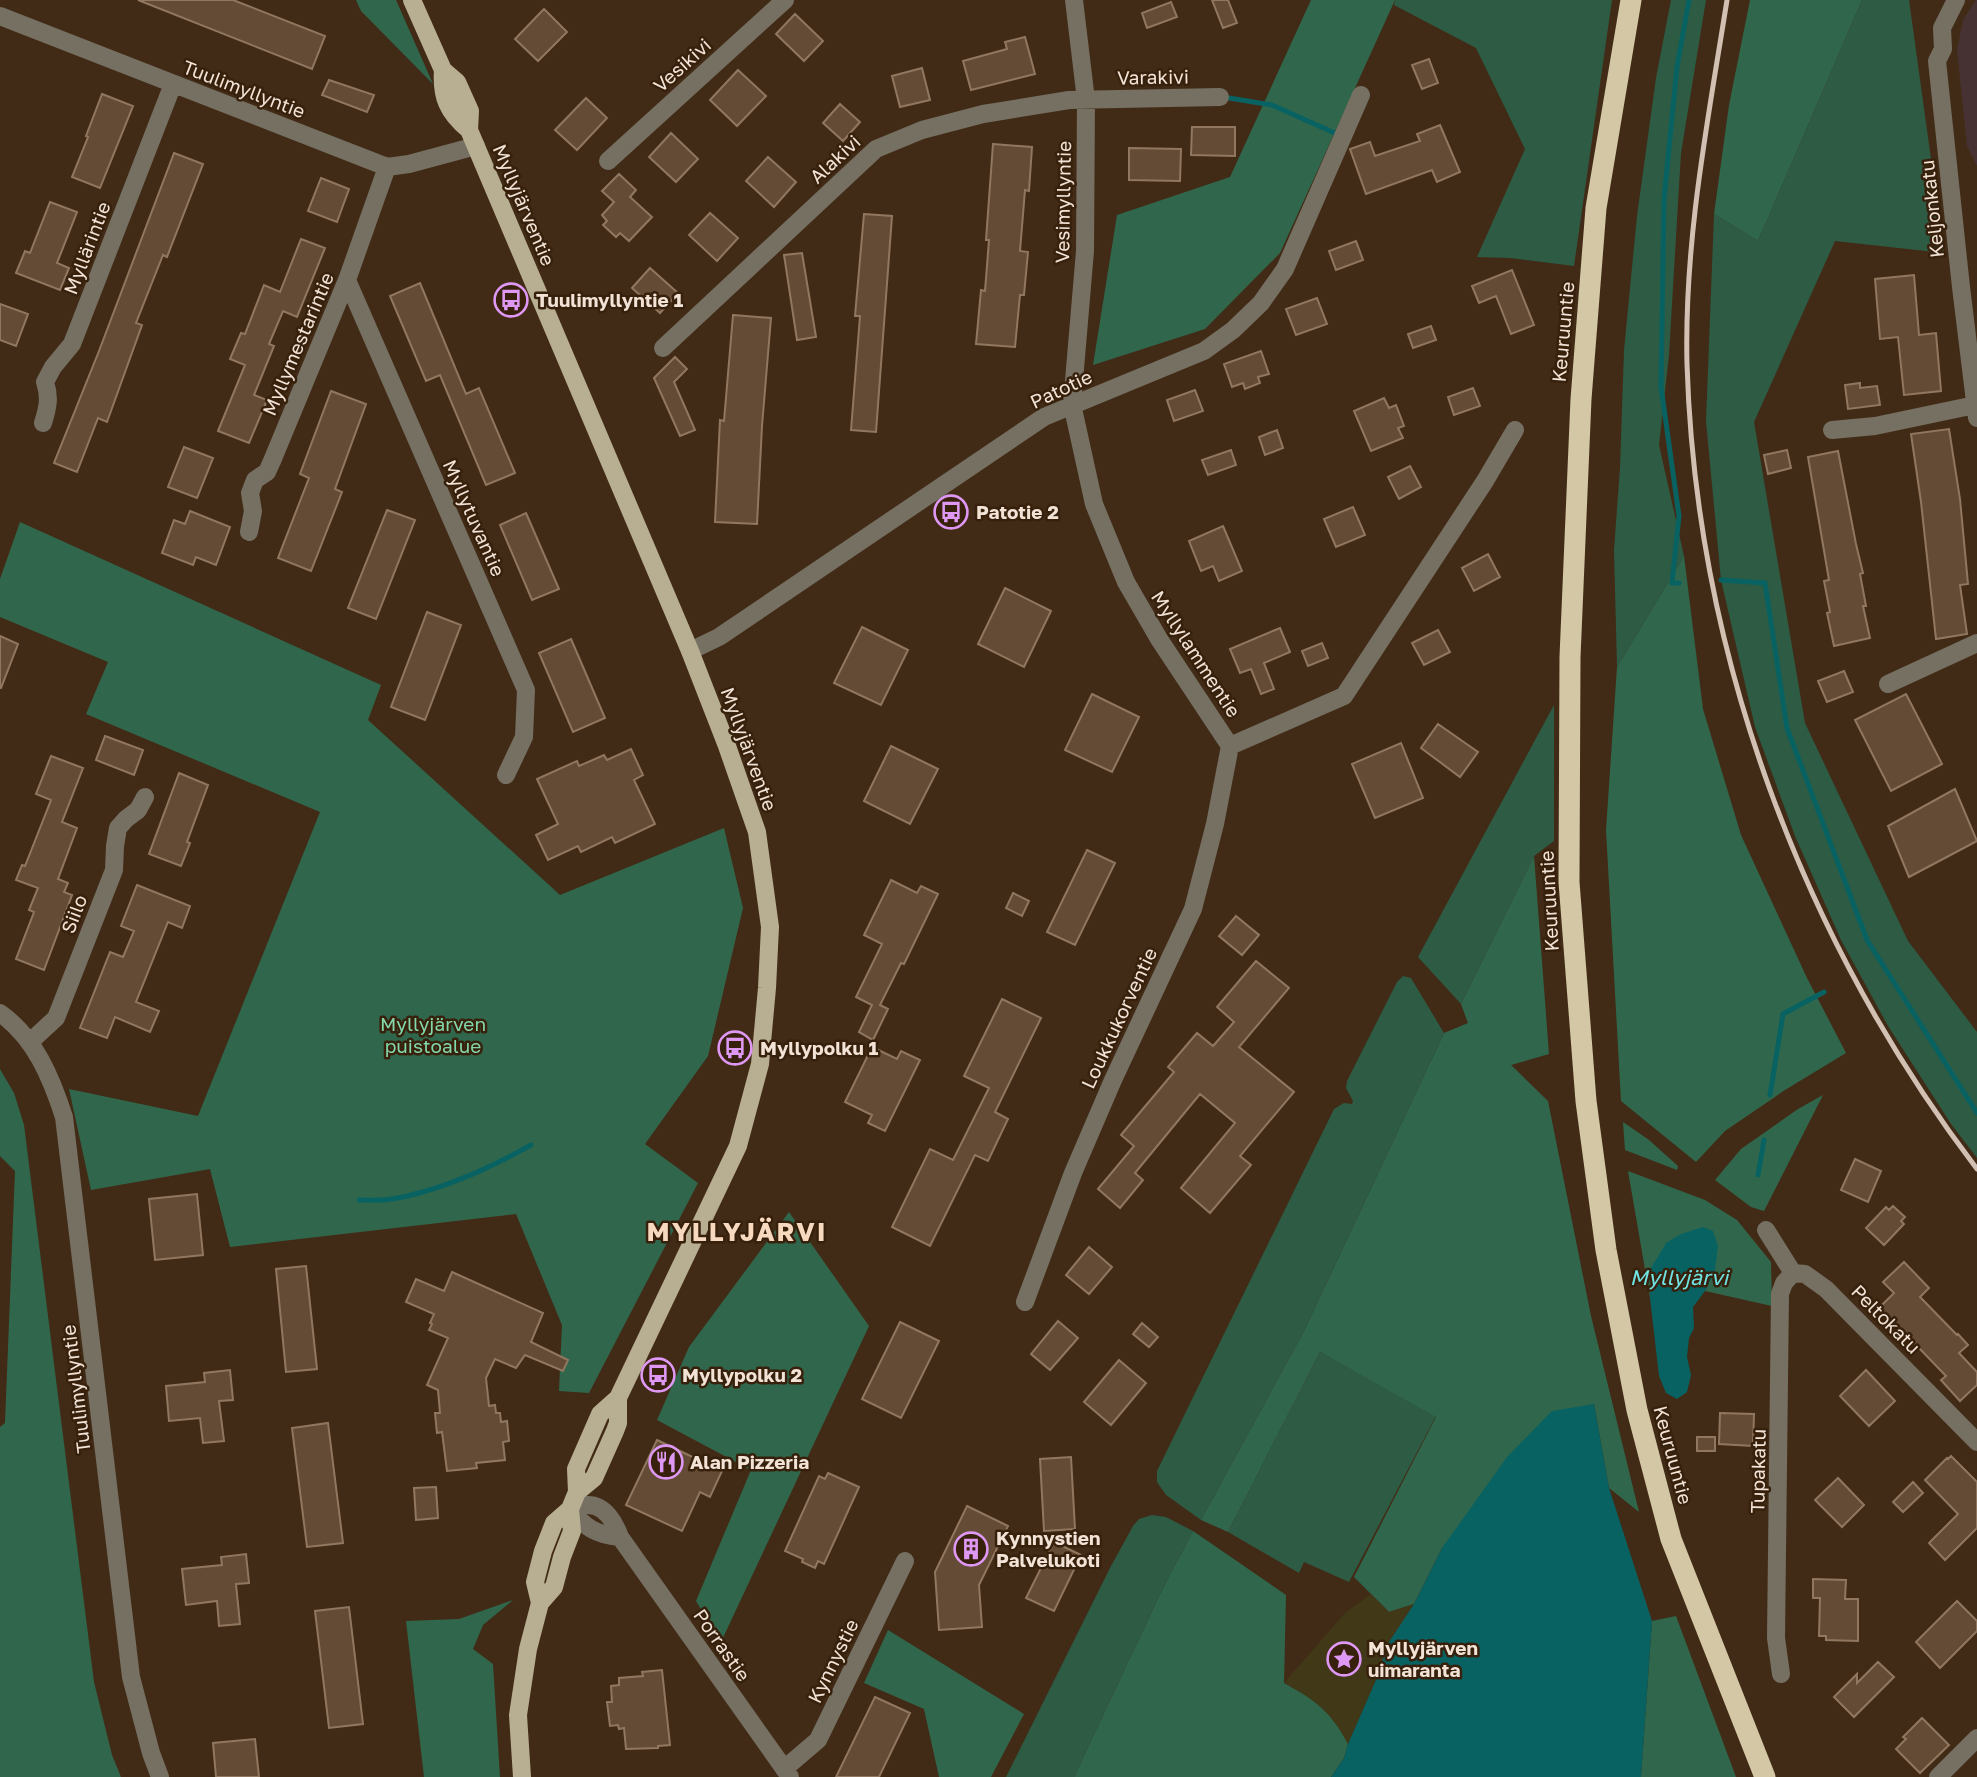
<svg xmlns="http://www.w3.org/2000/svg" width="1977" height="1777" font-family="'Golos Text',sans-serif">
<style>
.education{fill:#473233}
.green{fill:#2d5b44}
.forest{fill:#30674c}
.sand{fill:#413818}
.water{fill:#096262}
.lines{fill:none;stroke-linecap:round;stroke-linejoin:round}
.stream{stroke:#096262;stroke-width:5}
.building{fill:#644b35;stroke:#917760;stroke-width:2}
.minor{stroke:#757062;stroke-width:18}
.major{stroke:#b8ae92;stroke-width:18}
.highway{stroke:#d3c7a5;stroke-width:21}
.rail{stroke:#d2c1b3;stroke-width:5}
.labels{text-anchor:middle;stroke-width:5;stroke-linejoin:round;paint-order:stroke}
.street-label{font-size:19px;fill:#f2e3d6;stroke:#37210c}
.poi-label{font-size:19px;font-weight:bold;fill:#f2e3d6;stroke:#37210c;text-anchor:start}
.park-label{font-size:19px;fill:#83d8ab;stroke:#37210c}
.water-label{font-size:21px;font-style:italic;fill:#70e3e3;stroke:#37210c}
.district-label{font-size:26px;font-weight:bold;letter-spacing:2px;fill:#f7d9bf;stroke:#37210c}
</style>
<rect width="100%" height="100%" fill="#422b16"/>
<path class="education" d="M1976,0h1v166l-10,-20 -10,-96 6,-30z"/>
<path class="green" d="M1395,0h217l-38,266 -64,-8 -33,-1 48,-108 -49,-101 -82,-43z
M1671,0h35l-25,153 -12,202 -10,90 25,111 -67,111 -3,-117 6,-82 4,-118 13,-134 19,-138z
M1862,0h47l35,253 -109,-12 -81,181 51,301 103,218 69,91v126l-26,-34 -63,-98 -47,-86 -46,-104 -40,-109 -34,-147 -15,-159 8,-207 44,27z
M1554,705v136l-20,15 -73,148 -43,-47z
M1403,976l8,2 33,55 -140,298 -103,189 -35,-25 -9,-13v-11l177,-362 10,-6 8,1 1,-3 -7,-13 1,-7 50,-99z
M1320,1352l116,64 -87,166 -45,-20 -5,11 -71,-41z
M1152,1515l14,2 27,14 -30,57 -89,189h-68l105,-211 22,-40 6,-7z"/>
<path class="forest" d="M356,0h40l37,84 -72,-73z
M1311,0h84l-115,253 -75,76 -112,36 24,-150 113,-38z
M1750,0h112l-104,241 -44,-27 15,-109z
M20,522l361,163 -13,35 192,175 164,-67 19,80 -35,148 -63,88 53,39 -109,210 -30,-2 3,-66 -46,-111 -286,33 -20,-78 -119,21 -22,-101 129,27 122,-304 -234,-98 22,-52 -108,-45v-38z
M1684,556l19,153 38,126 66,143 39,75 -61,37 -60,41 -29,31 -75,-61 -15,-271 11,-163z
M1534,856l15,198 -38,11 37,36 43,215 48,196 -30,-24 -15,-84 -152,144 -28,56 -25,8 -35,-35 82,-160 -116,-65 -92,180 -27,-12 103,-189 140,-298 24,-10 -7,-19z
M0,1069l14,24 10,32 70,557 18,73 9,22h-121v-350l5,-4 10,-252 -15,-15z
M1823,1095l-59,116 -13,-4 -36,-27 26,-31 57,-40z
M1623,1122l26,18 29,26 -1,4 -52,-20z
M1628,1171l77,29 32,20 34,42 1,44 -67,-15 10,-21 -64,-2 -1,30z
M789,1212l80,114 -148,316 -25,-41 55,-131 -94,-50 32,-73z
M1193,1531l93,64 -2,88c31,17 47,28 64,61l-4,14 -13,19h-257l89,-189z
M513,1600l-30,25 -10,24 20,15 7,113h-76l-18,-156 53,-2z
M1676,1616l60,161h-95l11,-156z
M888,1630l136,84 -33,63h-52l-15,-68 -60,-26z"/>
<path class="sand" d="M1371,1594l18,18 25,-8 -27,41 -8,28 -31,71c-17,-33 -32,-44 -64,-61l61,-70z"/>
<path class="water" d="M1703,1227l10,4 5,15 -3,24 -10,21 -12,16 1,21 -5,10 -2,19 4,18 -4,17 -10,7 -11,-6 -7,-17 -9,-78 1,-30 15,-25 15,-9z
M1594,1404l15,84 43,133 -11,156h-310l13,-19 4,-14 31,-71 8,-28 27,-41 28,-56 65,-91 45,-46z"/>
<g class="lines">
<path class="stream" d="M1223,97l49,8 65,29
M1721,580l44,3 22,145 80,212 110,173
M1679,583h-7l7,-67 -18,-129 3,-188 13,-132 12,-67
M1770,1095l13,-81 41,-22
M1758,1175l6,-35
M359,1200c11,0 22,1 33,-1 47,-8 98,-31 139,-54"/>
</g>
<path class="building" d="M138,0h95l92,36 -13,33z
M1212,0h16l9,23 -14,5z
M1171,2l6,15 -30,11 -5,-15z
M544,9l23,23 -29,29 -23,-22z
M795,14l28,27 -19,20 -28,-27z
M1025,37l10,37 -64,16 -8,-29 44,-12 -2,-7z
M1429,59l9,24 -16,6 -10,-24z
M922,68l8,32 -30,7 -8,-31z
M738,70l28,26 -29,30 -27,-26z
M329,80l45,15 -7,17 -45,-17z
M102,94l31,12 -33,82 -28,-11 16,-40 -2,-1z
M586,98l21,20 -30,32 -22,-20z
M840,104l20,18 -17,19 -20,-18z
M1440,125l20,47 -23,10 -5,-12 -66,24 -16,-45 20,-7 5,14 45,-15 -3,-7z
M1192,127h43v29l-44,-1z
M671,133l27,26 -22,23 -27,-25z
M993,144l39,3 -3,44 -4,-1 -5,61 8,1 -4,43h-4l-5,52 -39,-3 5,-54 4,1 4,-51h-3z
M1129,148l52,1 -1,32 -51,-1z
M174,153l29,11 -36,93 -4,-2 -27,68 6,2 -35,97 -9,-4 -21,54 -23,-9 45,-112z
M768,157l28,25 -22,25 -28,-26z
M619,174l17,16 -6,7 22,20 -23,24 -9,-8 -4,4 -13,-12 4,-4 -5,-6 12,-13 -12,-11z
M321,178l28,11 -12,33 -29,-11z
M50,202l27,10 -20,51 12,5 -9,22 -44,-17 9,-22 5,2z
M710,213l28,25 -21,23 -28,-26z
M864,214l28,2 -16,216 -25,-2 9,-114h-5z
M301,239l24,9 -28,69 -14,-6 -14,33 5,2 -20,49 13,5 -18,43 -31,-12 27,-66 -15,-6 11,-26 4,1 19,-49 16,7z
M1356,241l7,19 -27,10 -7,-19z
M802,253l14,84 -19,3 -13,-85z
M650,268l28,25 -18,20 -28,-25z
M1512,270l22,55 -23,9 -15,-38 -17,7 -7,-17z
M1914,275l5,60 17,-2 5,58 -37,4 -6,-58 -18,2 -5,-60z
M420,283l46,111 13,-6 36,85 -29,12 -46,-110 -14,6 -36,-85z
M1317,298l10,26 -31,11 -10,-26z
M0,304l28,10 -12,32 -16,-6z
M733,315l38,3 -9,108 -5,98 -42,-2 5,-102 4,1z
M1431,326l5,14 -23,8 -5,-14z
M1261,351l8,23 -11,3 2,6 -15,6 -2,-6 -11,4 -8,-23z
M675,357l12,12 -13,13 21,48 -15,6 -26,-58z
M1860,383v5l17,-2 3,19 -32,4 -3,-24z
M1473,388l7,18 -26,9 -6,-18z
M1195,390l8,21 -29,10 -7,-21z
M331,391l35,13 -31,85 7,3 -31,79 -33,-13 31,-80 -9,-4z
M1384,398l5,10 7,-3 8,21 -6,2 5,10 -32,13 -17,-40z
M1949,429l11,70 8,85 -8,1 7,49 -31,5 -15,-137 -10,-68z
M1277,430l6,18 -18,7 -6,-18z
M184,447l29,11 -16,40 -29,-11z
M1231,450l5,15 -28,10 -6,-15z
M1787,450l4,18 -23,6 -4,-19z
M1838,451l18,93 7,29 -3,1 6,32h-3l7,32 -36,8 -7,-33 3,-1 -6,-31 5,-1 -21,-123z
M1410,466l11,21 -22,12 -11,-22z
M1353,507l12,28 -29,12 -12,-28z
M387,510l28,10 -39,99 -28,-11z
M190,511l40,16 -14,38 -20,-8 -3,8 -31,-12 12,-33 11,4z
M526,513l33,76 -27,11 -32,-75z
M1223,526l19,45 -23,10 -6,-15 -12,5 -12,-30z
M1488,554l12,23 -26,14 -12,-23z
M1005,588l46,23 -27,56 -46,-23z
M427,612l34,13 -36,95 -34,-13z
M862,627l46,23 -27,55 -47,-22z
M1280,628l10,24 -26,11 10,26 -13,5 -10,-25 -11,4 -10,-24z
M1438,630l12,22 -26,13 -12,-22z
M0,636l18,8 -17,44h-1z
M571,639l34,79 -32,14 -34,-79z
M1322,643l6,15 -20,8 -6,-15z
M1844,671l9,21 -26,10 -9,-21z
M1092,694l47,23 -27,55 -47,-22z
M1906,694l36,70 -51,27 -36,-71z
M1438,724l40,28 -18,25 -39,-29z
M105,736l38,14 -9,25 -38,-15z
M1401,743l22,55 -48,20 -23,-54z
M891,746l47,23 -28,55 -46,-23z
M631,749l12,26 -9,5 21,44 -40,19 -3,-6 -31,15 -3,-6 -30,14 -12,-25 22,-11 -21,-45 40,-18 2,5 25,-11 3,5z
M51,756l32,12 -21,54 15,6 -19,51 10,4 -4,9 8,3 -28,75 -28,-11 18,-47 -5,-2 9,-22 -22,-8 6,-15 3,1 26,-66 -15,-6z
M179,773l29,12 -21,57 3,1 -9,23 -32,-12z
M1955,789l22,52 -68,36 -21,-51z
M1087,850l28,13 -40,82 -28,-13z
M891,880l26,13 4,-7 17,8 -34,70 -3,-1 -21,42 8,4 -15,31 -14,-8 13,-27 -16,-8 26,-53 -18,-9z
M137,885l53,21 -8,22 -14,-6 -32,80 23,9 -9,21 -35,-15 -8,21 -27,-10 30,-76 13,5 11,-26 -13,-5z
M1013,893l16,8 -7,15 -16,-8z
M1236,916l23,19 -17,20 -23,-19z
M1256,961l33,27 -50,59 55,45 -54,64 11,9 -41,48 -29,-25 54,-65 -35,-29 -65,79 8,7 -23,28 -22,-19 36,-43 -13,-11 53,-63 -6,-5 29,-34 16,13 21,-24 -17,-15z
M1002,999l39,19 -46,94 13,7 -20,42 -13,-6 -45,91 -38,-19 38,-78 23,11 36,-72 -25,-12z
M872,1047l25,12 4,-8 19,9 -35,71 -17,-8 4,-8 -27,-13z
M1855,1159l26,12 -13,31 -27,-12z
M197,1194l6,61 -48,5 -6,-61z
M1893,1206l12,11 -4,4 3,3 -20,21 -18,-17 20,-21 3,3z
M1089,1247l23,20 -23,27 -23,-19z
M1904,1262l25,26 -9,9 37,38 1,-1 10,11 -9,8 18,19v13l-17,16 -19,-21 5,-4 -53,-55 -2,3 -14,-14 17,-17 -11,-11z
M306,1266l11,103 -31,3 -10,-103z
M452,1272l91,41 -12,29 37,18 -5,11 -38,-16 -9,13 -21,-9 -9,19 3,28 6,-1 1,8h4l1,9 6,-1 2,20 -6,1 2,18 -29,3 1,5 -30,3 -5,-39 -5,1 -2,-20h5l-2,-23 -11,-5 21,-47 -19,-8 3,-6 -2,-1 4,-9 -28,-12 10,-23 28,12z
M1058,1321l20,17 -28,32 -19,-16z
M900,1322l39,19 -38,77 -39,-19z
M1142,1323l16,14 -9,10 -16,-13z
M1119,1360l27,23 -35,42 -27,-23z
M230,1370l3,30 -14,1 5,40 -21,2 -3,-25 -31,3 -3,-35 39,-4 -1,-9z
M1866,1370l29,31 -26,25 -29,-30z
M1720,1413l34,1 -1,32 -34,-2z
M328,1423l15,120 -36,4 -15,-119z
M1697,1437h18v14h-18z
M657,1440l65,31 -12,26 -10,-5 -18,39 -56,-26z
M1951,1456l26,26v46l-32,32 -16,-17 29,-29 -33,-34 22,-22 1,1z
M1071,1457l4,72 -31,2 -4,-72z
M828,1473l31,14 -35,77 -6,-3 -3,7 -13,-6 1,-3 -18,-8 34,-75 6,3z
M1838,1478l26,27 -22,22 -27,-27z
M1913,1482l10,11 -20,19 -10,-10z
M436,1487l2,31 -22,2 -2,-32z
M967,1506l41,20 -29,59 3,42 -43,3 -4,-58z
M1054,1542l27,13 -27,56 -28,-13z
M246,1554l3,29 -13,1 4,40 -21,2 -2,-25 -31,4 -4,-36 40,-4 -1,-8z
M1813,1579l33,1 -1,19h13v42l-32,-1v-4h-7l1,-38h-7z
M1957,1601l20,20v10l-37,37 -24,-26z
M349,1607l14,117 -34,4 -14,-117z
M1878,1662l16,15 -40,40 -20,-20 23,-23v9z
M662,1670l8,75 -12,1v2l-32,1 -2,-21 -5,1 -1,-4 -8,1 -3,-24h5l-1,-16 8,-1v-7l24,-2 -1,-4z
M875,1697l35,16 -31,64h-43z
M1922,1718l27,27 -29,28 -24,-24 10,-10 -3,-2z
M255,1739l4,38h-43l-3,-34z"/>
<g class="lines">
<path class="minor" d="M1074,0l12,100 -1,151 -13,153 22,100 32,78 33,57 71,107
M1956,0l-14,28 1,21 -6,12 24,226 16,131
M0,16l387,151 22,-3 67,-18
M608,161l177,-161
M347,280l179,410 -2,47 -18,38
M663,348l213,-199 46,-19 61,-16 86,-14 151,-3
M43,423c5,-16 7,-26 2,-41l8,-15 19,-23 101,-260
M1832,430l43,-4 100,-21
M249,532l4,-21 -3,-18 5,-13 12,-8 5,-11 75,-181 40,-113
M690,651l29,-14 325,-220 160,-66 29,-21 28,-27 24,-34 76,-174
M1888,684l89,-41
M1230,746l114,-50 141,-215 30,-51
M0,1013c35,25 51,64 64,104l67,560 20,76 9,24
M30,1042l26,-24 58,-148 1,-24 3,-18 8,-9 12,-9 7,-13
M1766,1230l27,43
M1793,1273l12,1 21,15 151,153
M1025,1302l48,-129 40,-93 80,-171 22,-85 15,-78
M620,1537c-24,-2 -36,-10 -50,-28 5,-2 12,-4 18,-4 17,0 27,18 32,32l170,240
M1781,1674l-5,-36 4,-344 4,-11 9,-10
M784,1769l34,-29 87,-179
M1938,1777l39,-39"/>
<path class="major" d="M412,0l31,70 14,12 13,29 -1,19 221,521 37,95 30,86 13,95 -3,61 -7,76 -22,82 -120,252 -18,16 -24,55 1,23 -7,17 -16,14 -11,28 -8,31 5,21 -12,46 -10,66 4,62
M443,70c-2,27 5,43 26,60
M577,1492l17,-14 21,-47 3,-8v-25
M540,1603l14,-16 8,-30 10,-26 -2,-22"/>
<path class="highway" d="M1631,0l-35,208 -15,191 -11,258 -1,225 17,219 20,149 31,160 34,129 94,238"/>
<path class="rail" d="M1727,0c-19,120 -43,241 -40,364 9,290 115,575 290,805"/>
</g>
<defs>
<symbol id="bus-ring" viewBox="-11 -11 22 22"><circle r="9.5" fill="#37210c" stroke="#de98f3" stroke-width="1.5"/><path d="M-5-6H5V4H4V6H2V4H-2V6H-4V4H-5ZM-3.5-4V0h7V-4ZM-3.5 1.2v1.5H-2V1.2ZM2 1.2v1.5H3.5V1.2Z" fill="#de98f3"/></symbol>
<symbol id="restaurant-ring" viewBox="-11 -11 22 22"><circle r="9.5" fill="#37210c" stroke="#de98f3" stroke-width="1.5"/><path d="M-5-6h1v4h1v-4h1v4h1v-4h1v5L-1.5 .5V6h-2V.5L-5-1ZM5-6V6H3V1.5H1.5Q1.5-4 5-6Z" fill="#de98f3"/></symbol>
<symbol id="building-ring" viewBox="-11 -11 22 22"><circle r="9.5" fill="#37210c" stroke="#de98f3" stroke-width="1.5"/><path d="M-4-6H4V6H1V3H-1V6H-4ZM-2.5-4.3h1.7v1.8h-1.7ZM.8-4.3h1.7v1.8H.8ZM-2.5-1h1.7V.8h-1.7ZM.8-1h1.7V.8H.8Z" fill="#de98f3"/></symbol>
<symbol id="sight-ring" viewBox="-11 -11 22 22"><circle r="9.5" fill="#37210c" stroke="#de98f3" stroke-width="1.5"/><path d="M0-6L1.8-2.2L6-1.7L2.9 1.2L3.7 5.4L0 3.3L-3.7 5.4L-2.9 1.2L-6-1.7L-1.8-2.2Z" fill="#de98f3"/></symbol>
</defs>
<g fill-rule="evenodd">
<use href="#bus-ring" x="492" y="281" width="38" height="38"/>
<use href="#bus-ring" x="932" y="493" width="38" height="38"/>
<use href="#bus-ring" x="716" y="1029" width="38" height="38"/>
<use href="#bus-ring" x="639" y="1356" width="38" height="38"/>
<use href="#restaurant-ring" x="647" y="1443" width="38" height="38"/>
<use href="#building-ring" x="952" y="1530" width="38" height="38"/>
<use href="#sight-ring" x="1325" y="1640" width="38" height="38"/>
</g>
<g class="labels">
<g class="street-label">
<text transform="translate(682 65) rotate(-42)" y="7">Vesikivi</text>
<text transform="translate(1153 77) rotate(-1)" y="7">Varakivi</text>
<text transform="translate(244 89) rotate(21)" y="7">Tuulimyllyntie</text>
<text transform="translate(835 159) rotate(-43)" y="7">Alakivi</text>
<text transform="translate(1063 202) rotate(-89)" y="7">Vesimyllyntie</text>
<text transform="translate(524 205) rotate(67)" y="7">Myllyjärventie</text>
<text transform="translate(1932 209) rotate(-96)" y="7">Keljonkatu</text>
<text transform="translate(87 248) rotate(-69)" y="7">Myllärintie</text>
<text transform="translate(1563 332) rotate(-85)" y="7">Keuruuntie</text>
<text transform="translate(298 344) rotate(-67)" y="7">Myllymestarintie</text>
<text transform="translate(1061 389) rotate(-25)" y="7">Patotie</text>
<text transform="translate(474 518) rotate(66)" y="7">Myllytuvantie</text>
<text transform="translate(1196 654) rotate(57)" y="7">Myllylammentie</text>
<text transform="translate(749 749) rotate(70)" y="7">Myllyjärventie</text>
<text transform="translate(1549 901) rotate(-93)" y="7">Keuruuntie</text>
<text transform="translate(74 914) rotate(-69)" y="7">Siilo</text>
<text transform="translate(1119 1018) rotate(-65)" y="7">Loukkukorventie</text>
<text transform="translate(1886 1319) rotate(45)" y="7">Peltokatu</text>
<text transform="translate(76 1389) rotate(-97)" y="7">Tuulimyllyntie</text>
<text transform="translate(1673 1455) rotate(75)" y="7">Keuruuntie</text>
<text transform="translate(1758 1471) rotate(-89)" y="7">Tupakatu</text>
<text transform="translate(722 1645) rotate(55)" y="7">Porrastie</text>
<text transform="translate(833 1661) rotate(-64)" y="7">Kynnystie</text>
</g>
<g class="poi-label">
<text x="536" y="307">Tuulimyllyntie 1</text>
<text x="976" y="519">Patotie 2</text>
<text x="760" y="1055">Myllypolku 1</text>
<text x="682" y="1382">Myllypolku 2</text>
<text x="690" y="1469">Alan Pizzeria</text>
<text x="996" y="1545">Kynnystien<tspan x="996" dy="22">Palvelukoti</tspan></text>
<text x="1368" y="1655">Myllyjärven<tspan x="1368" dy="22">uimaranta</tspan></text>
</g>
<g class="park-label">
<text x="433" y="1031">Myllyjärven<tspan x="433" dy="22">puistoalue</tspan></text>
</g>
<g class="water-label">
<text x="1679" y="1285">Myllyjärvi</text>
</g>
<g class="district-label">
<text x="737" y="1241">MYLLYJÄRVI</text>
</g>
</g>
</svg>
